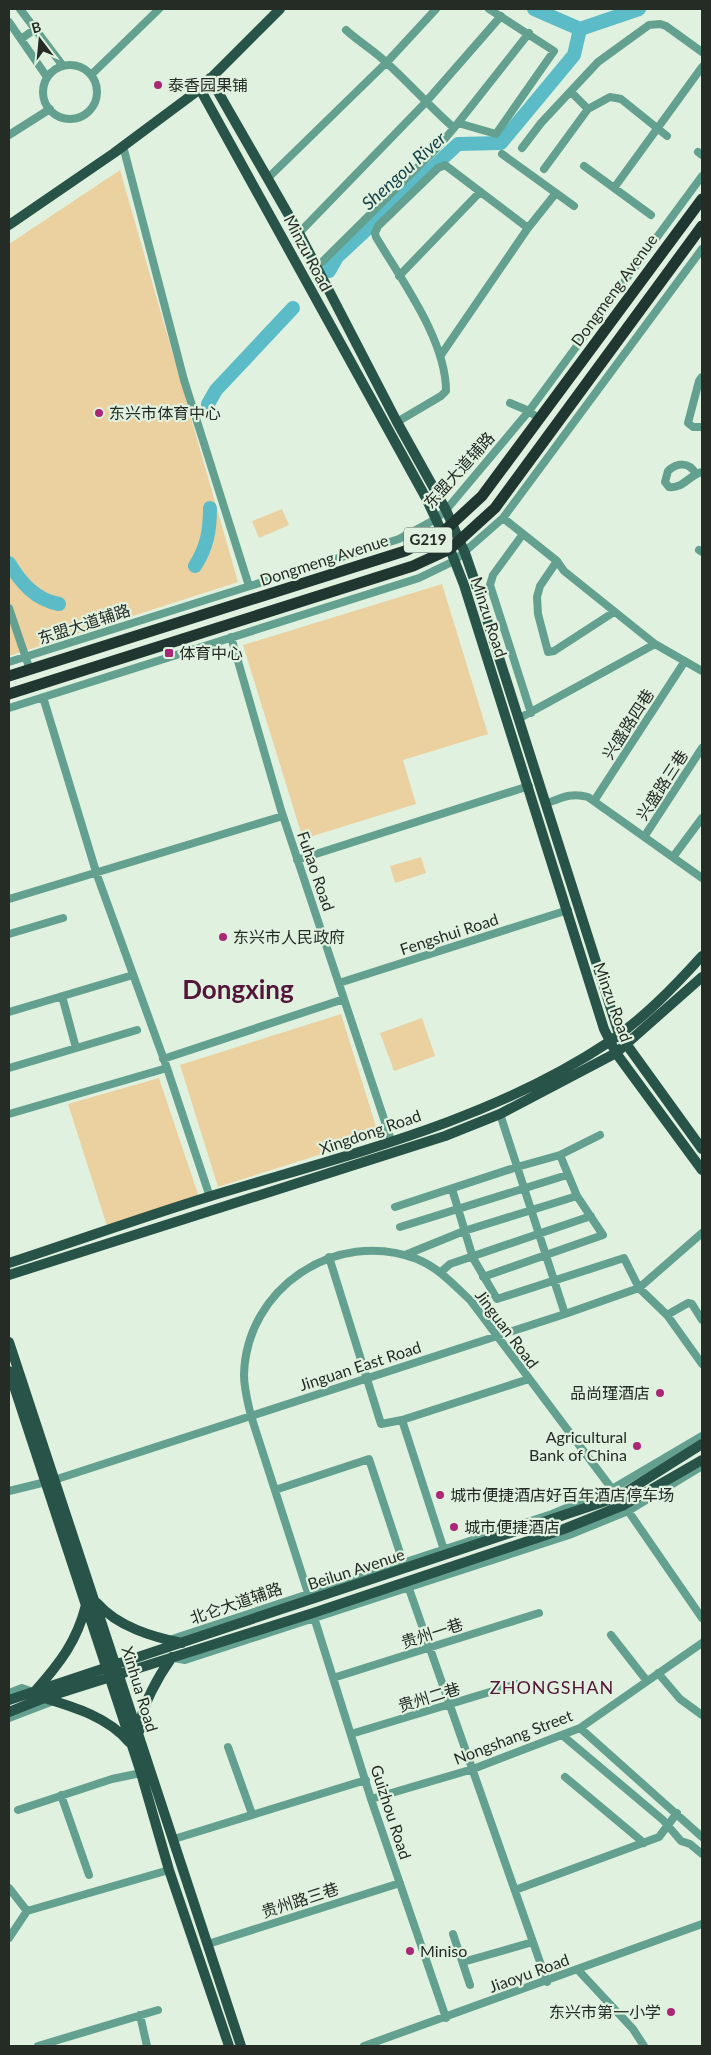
<svg xmlns="http://www.w3.org/2000/svg" width="711" height="2055" font-family="Lato,'Noto Sans SC',sans-serif">
<style>
.green{fill:#ebd0a0}
.lines{fill:none;stroke-linecap:round;stroke-linejoin:round}
.river{stroke:#5bbcc8;stroke-width:14}
.minor{stroke:#63a090;stroke-width:8}
.major{stroke:#285348;stroke-width:10}
.highway{stroke:#203630;stroke-width:11}
.poi-dot{fill:#a92775;stroke:#e0f2df;stroke-width:2}
.labels{text-anchor:middle;stroke-width:4.5;stroke-linejoin:round;paint-order:stroke}
.shield{fill:#e0f2df;stroke:#5d675d;stroke-width:1}
.shield-label{font-size:15px;font-weight:bold;fill:#252c25}
.poi-label{font-size:16px;fill:#252c25;stroke:#e0f2df;text-anchor:start}
.street-label{font-size:16px;fill:#252c25;stroke:#e0f2df}
.water-label{font-size:18px;font-style:italic;fill:#164349;stroke:#e0f2df}
.neighbourhood-label{font-size:18px;letter-spacing:1px;fill:#531539;stroke:#e0f2df}
.town-label{font-size:26px;font-weight:bold;fill:#531539;stroke:#e0f2df}
</style>
<rect width="100%" height="100%" fill="#e0f2df"/>
<path class="green" d="M120,170l118,412 -229,74v-412z
M282,509l7,16 -30,13 -7,-17z
M442,584l46,150 -85,26 13,44 -113,35 -60,-194z
M421,857l5,16 -31,10 -5,-17z
M341,1014l38,122 -161,51 -38,-122z
M422,1018l13,38 -41,15 -14,-38z
M159,1078l40,119 -92,29 -39,-122z"/>
<g class="lines">
<path class="river" d="M534,9l46,20
M580,29l59,-20
M329,271l8,-14 121,-113 43,-1 73,-88 6,-26
M208,404l8,-14 77,-82
M9,563c12,20 27,37 50,41
M195,566c12,-19 15,-35 15,-58"/>
<path class="minor" d="M20,9l43,57
M9,22l38,55
M346,30c13,12 29,21 42,34 23,21 43,44 66,64l4,-5 38,11 58,-83 -65,-42
M21,39l14,-10
M43 92a27 27 0 1 1 54 0a27 27 0 1 1-54 0Z
M91,75l68,-66
M571,92l17,17 22,-12 11,2 46,37
M458,123l71,-90
M9,135l41,-26
M123,146l61,234 65,206
M522,148l19,-25 57,-61 51,-37 11,-1 6,2 36,26
M698,152l4,3
M584,166l67,49
M544,169l44,-60
M268,178l119,-116 49,-53
M614,188l88,-121
M556,193l18,13
M299,233l126,-130 76,-87
M317,267l120,-119 17,-20
M399,276l81,-84
M441,355l87,-127 28,-35 -54,-39
M702,377l-3,4 -11,42 5,4h9
M510,403l19,8 10,8
M397,422l44,-26 5,-5c0,-51 -44,-110 -70,-154l-1,-4 3,-7 60,-58 7,-3 83,63
M696,474c-7,-13 -19,-11 -28,-3l-3,11 4,5c14,2 20,-12 33,-15
M503,518l54,43
M523,534l-30,41 -3,10 41,128
M699,550l3,2
M9,608l21,62
M614,612l-60,39 -6,1 -10,-38 -1,-17 3,-11 17,-25 7,10 91,73
M231,637l50,173 110,330
M9,662l390,-123 37,-20 10,-9 83,-99 173,-235
M43,697l54,178 70,193 43,129
M9,708l410,-130 35,-17 49,-43 199,-269
M518,719l137,-75 47,27
M594,801l91,-140
M545,804c16,-6 26,-12 43,-7l114,81
M644,837l58,-89
M673,857l29,-39
M297,860l232,-74
M9,899l274,-83
M9,934l54,-16
M339,983l229,-73
M62,996l14,52
M9,1012l124,-37
M163,1059l181,-60
M9,1068l128,-38
M9,1114l158,-46
M500,1114l65,200
M452,1189l21,69 24,41 127,-41 15,30 28,27 35,49
M395,1207l122,-40 43,-12 40,-20
M400,1227l167,-52
M405,1255l59,-24 113,-35
M329,1257l52,167 21,-4
M441,1272l9,-8 141,-48
M483,1277l120,-42 -26,-39 -17,-41
M667,1315l21,-12 4,1 10,16
M275,1490l94,-31 35,106
M9,1491l45,-11 511,-166 74,-26 63,-55
M445,1553l-43,-133 127,-41
M407,1583l140,399
M310,1599l-59,-183c-3,-13 -7,-27 -7,-41 2,-87 92,-147 173,-116 22,9 37,26 54,42l153,204 78,113
M313,1614l58,185 75,219
M611,1635l36,46
M169,1640l383,-126 60,-25 90,-53
M174,1658l11,2 384,-125 59,-24 74,-45
M658,1673l22,26 22,16
M333,1678l206,-65
M9,1693l13,-5 11,4
M9,1718l47,-18
M580,1728l122,109
M351,1734l165,-50
M562,1735l101,85 18,21 9,3 12,10
M228,1747l24,67
M565,1777l79,66
M61,1795l28,80
M371,1799l102,-30 107,-41 122,-85
M18,1810l94,-31 29,-6
M174,1839l192,-59
M9,1888l18,23
M515,1890l144,-53 18,-24
M453,1934l17,51
M9,1938l18,-27 142,-41
M208,1944l192,-61
M463,1962l70,-20
M578,1970l55,59 11,17
M140,2015l7,31
M38,2046l120,-36
M364,2046l338,-122"/>
<path class="major" d="M210,78l89,155 98,189 49,88 19,43 10,29 144,452 83,115
M200,89l226,409 24,51 14,36 140,444 12,24 86,117
M9,225l105,-72 86,-64 80,-80
M9,1263c67,-22 134,-46 202,-67 135,-41 278,-74 398,-154 35,-24 65,-55 93,-86
M9,1275l436,-139 55,-22 116,-61 86,-76
M9,1342l232,704
M9,1371l132,402 28,97 60,176
M97,1603c21,24 56,34 85,40
M36,1690c24,-27 41,-49 50,-85
M44,1698c30,9 64,19 85,44
M9,1700l609,-203 84,-53
M9,1712l35,-14 269,-85 251,-84 60,-24 78,-45
M140,1730c-1,-21 20,-56 32,-73"/>
<path class="highway" d="M9,676l396,-125 37,-18 40,-37 220,-297
M9,694l404,-128 37,-17 45,-41 207,-282"/>
</g>
<g class="poi-dot">
<circle cx="158" cy="85" r="5"/>
<circle cx="99" cy="413" r="5"/>
<rect x="164" y="648" width="10" height="10" rx="2.5"/>
<circle cx="223" cy="937" r="5"/>
<circle cx="660" cy="1393" r="5"/>
<circle cx="637" cy="1446" r="5"/>
<circle cx="440" cy="1495" r="5"/>
<circle cx="454" cy="1527" r="5"/>
<circle cx="410" cy="1951" r="5"/>
<circle cx="671" cy="2012" r="5"/>
</g>
<g class="labels">
<rect class="shield" x="404" y="527.5" width="48" height="25" rx="4"/>
<g class="shield-label">
<text x="428" y="545">G219</text>
</g>
<g class="poi-label">
<text x="168" y="91">泰香园果铺</text>
<text x="109" y="419">东兴市体育中心</text>
<text x="179" y="659">体育中心</text>
<text x="233" y="943">东兴市人民政府</text>
<text x="650" y="1399" text-anchor="end">品尚瑾酒店</text>
<text x="627" y="1443" text-anchor="end">Agricultural<tspan x="627" dy="18">Bank of China</tspan></text>
<text x="450" y="1501">城市便捷酒店好百年酒店停车场</text>
<text x="464" y="1533">城市便捷酒店</text>
<text x="420" y="1957">Miniso</text>
<text x="661" y="2018" text-anchor="end">东兴市第一小学</text>
</g>
<g class="street-label">
<text transform="translate(308 253) rotate(62)" y="6">Minzu Road</text>
<text transform="translate(614 290) rotate(-54)" y="6">Dongmeng Avenue</text>
<text transform="translate(459 470) rotate(-48)" y="6">东盟大道辅路</text>
<text transform="translate(324 560) rotate(-18)" y="6">Dongmeng Avenue</text>
<text transform="translate(489 617) rotate(72)" y="6">Minzu Road</text>
<text transform="translate(84 624) rotate(-18)" y="6">东盟大道辅路</text>
<text transform="translate(628 724) rotate(-57)" y="6">兴盛路四巷</text>
<text transform="translate(662 785) rotate(-57)" y="6">兴盛路三巷</text>
<text transform="translate(316 871) rotate(71)" y="6">Fuhao Road</text>
<text transform="translate(449 934) rotate(-18)" y="6">Fengshui Road</text>
<text transform="translate(613 1002) rotate(70)" y="6">Minzu Road</text>
<text transform="translate(370 1132) rotate(-19)" y="6">Xingdong Road</text>
<text transform="translate(507 1329) rotate(53)" y="6">Jinguan Road</text>
<text transform="translate(360 1366) rotate(-18)" y="6">Jinguan East Road</text>
<text transform="translate(356 1569) rotate(-18)" y="6">Beilun Avenue</text>
<text transform="translate(236 1603) rotate(-19)" y="6">北仑大道辅路</text>
<text transform="translate(432 1633) rotate(-18)" y="6">贵州一巷</text>
<text transform="translate(140 1689) rotate(73)" y="6">Xinhua Road</text>
<text transform="translate(429 1697) rotate(-17)" y="6">贵州二巷</text>
<text transform="translate(513 1737) rotate(-21)" y="6">Nongshang Street</text>
<text transform="translate(391 1812) rotate(72)" y="6">Guizhou Road</text>
<text transform="translate(300 1900) rotate(-18)" y="6">贵州路三巷</text>
<text transform="translate(529 1973) rotate(-20)" y="6">Jiaoyu Road</text>
</g>
<g class="water-label">
<text transform="translate(404 171) rotate(-42)" y="6">Shengou River</text>
</g>
<g class="neighbourhood-label">
<text x="552" y="1694">ZHONGSHAN</text>
</g>
<g class="town-label">
<text x="238" y="999">Dongxing</text>
</g>
</g>
<rect width="711" height="2055" fill="none" stroke="#252c25" stroke-width="20"/>
<g transform="translate(40 40) rotate(344)" stroke="#e0f2df" stroke-width="4" paint-order="stroke">
<path d="M0-4L9 19L0 12L-9 19Z" fill="#252c25"/>
<text y="-8" font-size="14" font-weight="bold" text-anchor="middle" fill="#252c25">B</text>
</g>
</svg>
